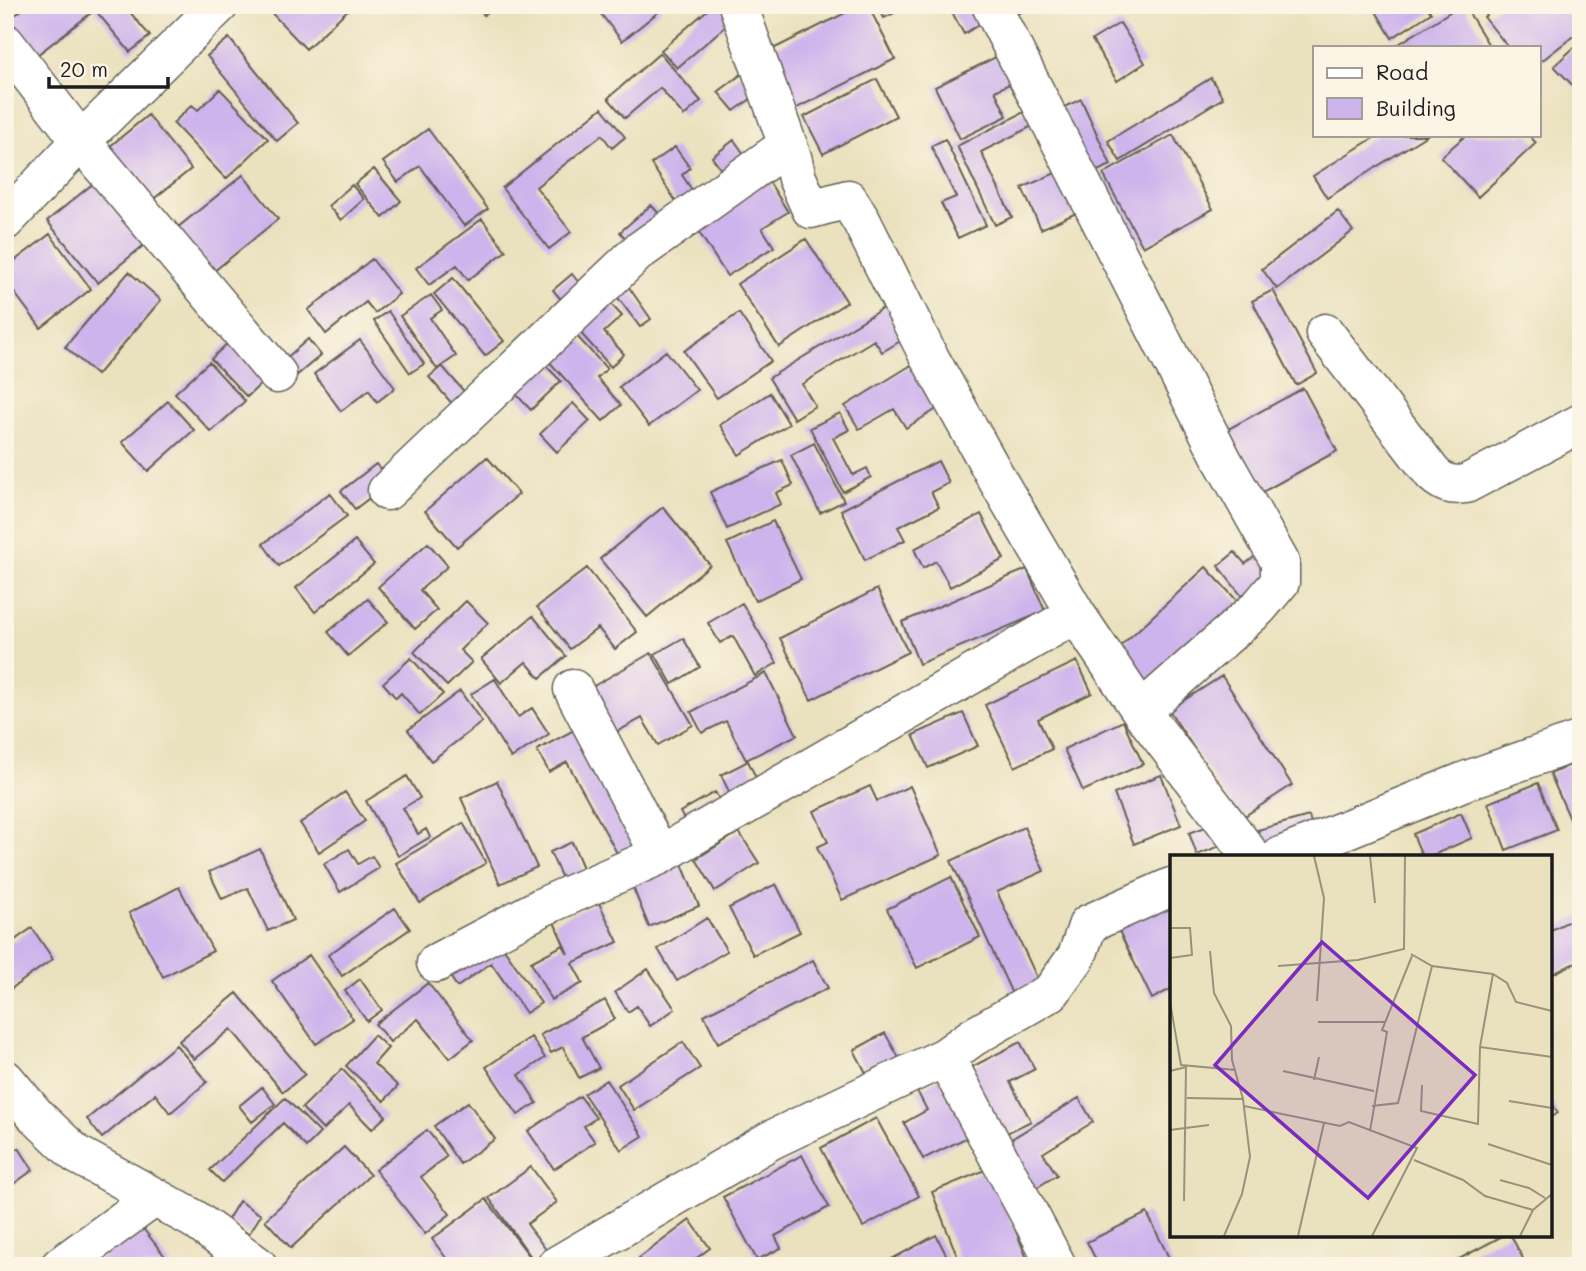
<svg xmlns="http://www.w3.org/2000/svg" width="1586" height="1271" font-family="Mali,sans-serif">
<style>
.building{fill:#ceb4ec}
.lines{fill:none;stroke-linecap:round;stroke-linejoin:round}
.minor-casing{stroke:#646155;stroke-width:41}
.minor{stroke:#fff;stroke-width:38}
.inset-road{fill:none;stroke:#98927d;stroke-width:2}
.view{fill:#7b2cbf;fill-opacity:0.15;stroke:#7b2cbf;stroke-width:3.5}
.inset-edge{fill:none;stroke:#1c1c1c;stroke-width:3.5}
</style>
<rect width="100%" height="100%" fill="#fcf5e5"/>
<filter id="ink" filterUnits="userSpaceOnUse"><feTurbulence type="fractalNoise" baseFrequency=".0143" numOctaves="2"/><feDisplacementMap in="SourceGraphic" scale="14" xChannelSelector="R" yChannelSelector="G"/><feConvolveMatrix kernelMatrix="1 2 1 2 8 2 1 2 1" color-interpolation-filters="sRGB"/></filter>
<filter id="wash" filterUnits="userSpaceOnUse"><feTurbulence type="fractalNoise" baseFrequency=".00686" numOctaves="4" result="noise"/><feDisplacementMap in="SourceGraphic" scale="28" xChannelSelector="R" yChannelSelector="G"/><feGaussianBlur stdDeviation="1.57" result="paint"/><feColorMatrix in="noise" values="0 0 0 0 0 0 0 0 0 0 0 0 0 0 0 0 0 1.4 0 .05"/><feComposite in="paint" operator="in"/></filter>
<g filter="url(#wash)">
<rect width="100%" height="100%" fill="#eae1be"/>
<g id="blocks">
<path class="building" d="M28,5h57l6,8 -54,42 -27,-36z
M91,5h33l26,31 -20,16z
M264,5h89l-47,44z
M476,5h20l-12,10z
M594,5h65l3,4 -40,32z
M713,5h13l10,12 -59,51 -16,-18z
M861,5h7l27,54 -102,51 -28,-57z
M878,5h24l1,4 -19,9z
M948,5h34l7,13 -25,16z
M1007,5h24l-17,11z
M1372,5h54l5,8 -39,25z
M1461,5h3l26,42h-96z
M1499,5h82v25l-42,33v-16h-31l-24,-30z
M1120,23l25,40 -28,18 -25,-41z
M229,38l69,85 -21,18 -70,-85z
M1581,41v53l-27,-28z
M1006,52l13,27 -24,12 12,25 -47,23 -25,-52z
M660,53l41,48 -17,15 -24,-28 -35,30 -17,-20z
M743,73l16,20 -25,18 -16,-19z
M1211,78l12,20 -103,63 -12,-20z
M877,79l19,37 -73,38 -19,-37z
M220,89l48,50 -42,40 -53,-56 19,-18 6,5z
M1081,99l30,66 -27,12 -30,-65z
M602,108l23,29 -13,11 -10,-13 -66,52 35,45 -22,17 -47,-61z
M1030,109l8,14 -57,29 31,65 -17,8 -38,-79z
M148,115l43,54 -40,32 -43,-53z
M428,129l60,80 -24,17 -44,-60 -22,16 -15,-20z
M1173,135l40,74 -70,38 -40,-73z
M1378,135h49l-100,63 -14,-22z
M1466,135h63l7,8 -58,54 -37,-40z
M945,139l41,86 -28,13 -17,-35 15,-6 -25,-51z
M734,140l10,14 -22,17 -10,-14z
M675,147l15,21 -8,7 14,21 -16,11 -29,-43z
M374,169l27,32 -18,17 -28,-34z
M1064,169l19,41 -42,19 -19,-41z
M243,175l35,44 -65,53 -36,-44z
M100,178l50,62 -52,43 -51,-62z
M768,180l20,32 -26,16 12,19 -47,29 -32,-50z
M352,185l12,14 -23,21 -13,-14z
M651,205l12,13 -32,27 -11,-13z
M1338,211l15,20 -76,58 -15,-20z
M482,219l24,32 -38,29 -11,-15 -28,20 -13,-17z
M50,234l41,55 -50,39 -36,-48v-12z
M806,239l41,63 -68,45 -42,-63z
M372,259l27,35 -24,19 -9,-11 -40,32 -18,-24z
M129,272l32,28 -64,75 -32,-28z
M572,274l11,14 -19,15 -11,-13z
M453,278l51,63 -19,15 -51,-62z
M628,286l23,33 -11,8 -24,-32z
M1273,290l44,83 -21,12 -44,-84z
M431,295l11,15 -12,8 26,38 -19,13 -37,-53z
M609,302l13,14 -18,16 20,22 -13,13 -33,-37z
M890,304l19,32 -27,16 -8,-12 -72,44 13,22 -21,13 -25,-41z
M388,311l36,53 -14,9 -36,-52z
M739,313l32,48 -54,37 -33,-47z
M574,333l33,36 -10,9 24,27 -18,16 -57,-63z
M235,336l36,38 -24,23 -36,-38z
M308,339l13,16 -25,21 -13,-15z
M360,340l35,48 -18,14 -8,-12 -28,21 -27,-37z
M666,351l31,39 -48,36 -30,-39z
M541,361l20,20 -30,29 -20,-21z
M209,362l36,39 -34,31 -36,-39z
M913,364l27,43 -34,21 -12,-19 -35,20 -14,-23z
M442,366l32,37 -13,11 -32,-37z
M1303,388l34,63 -80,44 -34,-63z
M770,393l19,31 -50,31 -19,-30z
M168,401l26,29 -46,41 -26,-29z
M573,403l17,18 -33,31 -17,-18z
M840,413l9,17 -16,8 20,37 14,-7 4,9 -28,15 -33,-64z
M814,443l30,58 -24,12 -29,-58z
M487,457l32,37 -62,53 -32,-36z
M782,460l11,25 -17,8 5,11 -54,25 -17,-37z
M938,461l11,22 -18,9 8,15 -41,20 7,13 -40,20 -24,-50z
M376,464l14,18 -35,27 -14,-18z
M330,493l17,23 -68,50 -16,-22z
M663,507l47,58 -63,52 -47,-58z
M981,514l23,45 -54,28 -14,-26 -13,7 -9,-19z
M773,521l28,58 -46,22 -28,-58z
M355,541l19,23 -59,48 -19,-24z
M428,543l20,23 -28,24 17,20 -22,19 -37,-42z
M1235,552l10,12 16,-12 17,21 -33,27 -27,-34z
M1206,567l34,37 -92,87 -35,-38z
M587,568l50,64 -22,17 -17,-21 -28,21 -33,-42z
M1027,569l18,42 -126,53 -17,-42z
M877,589l31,63 -97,48 -31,-62z
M368,599l20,23 -40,34 -20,-24z
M466,601l22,22 -28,27 12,12 -25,24 -33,-34z
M742,603l35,60 -22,13 -22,-40 -13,7 -12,-20z
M533,616l33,40 -26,22 -14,-16 -25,21 -20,-24z
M683,638l17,29 -28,17 -17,-30z
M651,653l42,72 -35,20 -16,-27 -31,17 -26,-44z
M411,658l32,36 -23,21 -19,-22 -5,5 -13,-15z
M1077,661l15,32 -54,26 14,30 -37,18 -30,-62z
M766,673l31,62 -51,25 -20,-39 -24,12 -11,-21z
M1222,676l70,109 -52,34 -71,-109z
M495,679l23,38 14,-9 17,26 -38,24 -40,-64z
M460,691l22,31 -51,39 -23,-31z
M963,713l15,33 -50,22 -15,-33z
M1123,721l20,43 -60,27 -19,-42z
M583,725l69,123 -29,16 -56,-102 -18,10 -12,-22z
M1581,760v75l-3,2 -28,-63z
M748,761l12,25 -27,14 -12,-25z
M1161,775l20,50 -47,19 -20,-50z
M407,776l13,22 -17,10 15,26 8,-5 4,8 -32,19 -32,-55z
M497,781l40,86 -37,17 -39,-86z
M1538,783l19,47 -51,20 -18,-47z
M870,786l7,15 33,-15 31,69 -99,45 -25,-53 11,-5 -14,-31z
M345,792l20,29 -46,31 -19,-29z
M715,792l12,20 -36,21 -11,-21z
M1461,813l11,25 -41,18h-9l-9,-22z
M1309,816l5,18 -51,14 -5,-18z
M463,823l23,40 -66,40 -24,-40z
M1211,825l9,21 -23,9 -8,-22z
M1024,827l20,44 -47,21 43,92 -27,12 -62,-135z
M739,832l20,31 -44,28 -19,-32z
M572,842l14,33 -21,10 -15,-33z
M260,849l33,71 -25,11 -20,-43 -26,11 -13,-27z
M349,849l9,15 14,-8 7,12 -39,24 -16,-28z
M682,864l17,42 -50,21 -17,-42z
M951,877l29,60 -63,31 -30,-59z
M776,884l24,48 -47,23 -24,-47z
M179,887l34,64 -50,26 -34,-64z
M598,901l20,41 -46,21 11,20 -32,17 -20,-38 32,-17 5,9 -14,-32z
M1171,903v86l-19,10 -34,-70z
M395,908l15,21 -68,47 -14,-21z
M1581,915v45l-30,15 -2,-44z
M707,918l20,33 -50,30 -19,-32z
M32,928l21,31 -48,34v-46z
M494,934l47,69 -15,10 -35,-50 -34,24 -12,-19z
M309,955l44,64 -37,25 -44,-63z
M813,960l15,28 -110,55 -14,-28z
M648,969l27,40 -25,17 -13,-20 -9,6 -13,-20z
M360,979l22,31 -15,11 -22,-30z
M428,983l45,57 -23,18 -32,-39 -28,23 -15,-18z
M237,993l68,81 -22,18 -52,-63 -37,30 -15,-18z
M605,1000l10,19 -33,18 17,31 -20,10 -16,-31 -12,6 -11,-18z
M885,1033l14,25 -32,17 -13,-25z
M374,1035l14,13 -14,16 24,22 -14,15 -38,-35z
M531,1037l14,21 -26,17 18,28 -19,12 -32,-48z
M683,1042l17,26 -66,42 -16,-25z
M1020,1042l15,27 -25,13 21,39 -32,16 -35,-66z
M176,1045l31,37 -37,31 -15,-19 -53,44 -15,-19z
M342,1069l44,47 -14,13 -23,-24 -26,25 -21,-22z
M948,1074l30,58 -55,27 -19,-36 23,-13 -10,-19z
M606,1080l37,56 -22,14 -37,-56z
M262,1087l13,17 -23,18 -13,-16z
M580,1096l16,22 -12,8 11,16 -41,27 -26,-38z
M285,1098l35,35 -14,14 -23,-24 -61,59 -12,-12z
M1079,1098l14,24 -50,31 14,22 -26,16 -28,-47z
M1549,1099l9,14 -9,6z
M468,1102l27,37 -35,25 -26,-38z
M876,1118l43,78 -56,31 -42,-79z
M427,1130l20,26 -26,21 29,37 -25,20 -50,-64z
M344,1147l26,28 -79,73 -26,-28z
M19,1148l14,22 -28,20v-33z
M802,1155l27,52 -54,29 6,12 -24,12 -34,-63z
M531,1167l26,35 -30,22 20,27 -13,10 -45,-63z
M990,1168l37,90 -18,8h-48l-29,-74z
M486,1199l48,63 -5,4h-77l-20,-27z
M239,1201l22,14 -12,19 -22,-13z
M1147,1213l26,53h-74l-12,-24z
M690,1220l20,28 -24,18h-42l-5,-8z
M141,1226l30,38 -2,2h-77z
M1506,1234h4l17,32h-81z
M936,1235l16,31h-73z"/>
</g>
</g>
<g filter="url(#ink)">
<use href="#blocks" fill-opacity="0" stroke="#646155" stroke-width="2"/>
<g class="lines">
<defs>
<path id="minor" d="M738,5l54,152 5,21 14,31 37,-10 14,23 65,131 71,128 78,133 65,97 110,145
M991,5l232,456 57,101v20l-22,26 -117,103
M5,43l76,98 196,233
M5,221l76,-80 138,-136
M1325,333l108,141c11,10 18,12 33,10l115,-61
M387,491l251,-239 150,-107
M573,689l87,166
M1281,856l184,-75 116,-41
M436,963l106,-56 118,-52 416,-241
M945,1057l112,209
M5,1079l31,37 40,38 118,65 64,47
M60,1266l95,-69
M556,1266l215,-126 174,-83 28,-20 78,-45 26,-36 11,-32 83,-37"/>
</defs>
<use href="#minor" class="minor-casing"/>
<use href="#minor" class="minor"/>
</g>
</g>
<g transform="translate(1170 855)">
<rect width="382" height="382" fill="#eae1be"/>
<path class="inset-road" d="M144,1l10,42 -7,103M200,1l5,47M0,73h20l2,27 -22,3M40,96l4,42 17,33 1,34 11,39 7,58 -8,37 -18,42M241,99l21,12 61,8 14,9 9,19 36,9M108,111l80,-6 46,-11 1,-93M323,119l-13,73 72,10M0,147l11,63 55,5M148,167h67M0,216l16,-4 -2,134M113,216l91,20M144,225l5,-23M252,230l-1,26 57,13 2,-77M17,243l56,1M339,246l43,7M74,251l96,20 9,-4 68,26 -45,88M202,251l26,-3 34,-137M0,275l39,-5M200,276l17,-99 -5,-2 30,-74M318,289l64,21M244,305l49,20 22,16 48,14M330,325l29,8 16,10M128,381l26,-113M350,381l13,-26 19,-16"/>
<path class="view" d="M152,87l153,133 -107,123 -153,-133z"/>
<rect width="382" height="382" class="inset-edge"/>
</g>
<rect width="1586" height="1271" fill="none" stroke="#fcf5e5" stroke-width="28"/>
<rect x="1313" y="46" width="228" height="91" fill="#fcf5e5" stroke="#a29e95" stroke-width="2"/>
<rect x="1327" y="68" width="35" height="10" fill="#ffffff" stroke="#a29e95" stroke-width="2"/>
<text x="1376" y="80" font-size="21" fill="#1c1c1c">Road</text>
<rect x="1327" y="98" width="35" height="21" fill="#ceb4ec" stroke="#a29e95" stroke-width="2"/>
<text x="1376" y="116" font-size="21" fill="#1c1c1c">Building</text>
<path d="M49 77v10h119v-10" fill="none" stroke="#1c1c1c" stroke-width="3.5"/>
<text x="60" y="77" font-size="21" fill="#1c1c1c" stroke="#fcf5e5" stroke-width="5" paint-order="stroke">20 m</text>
</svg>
